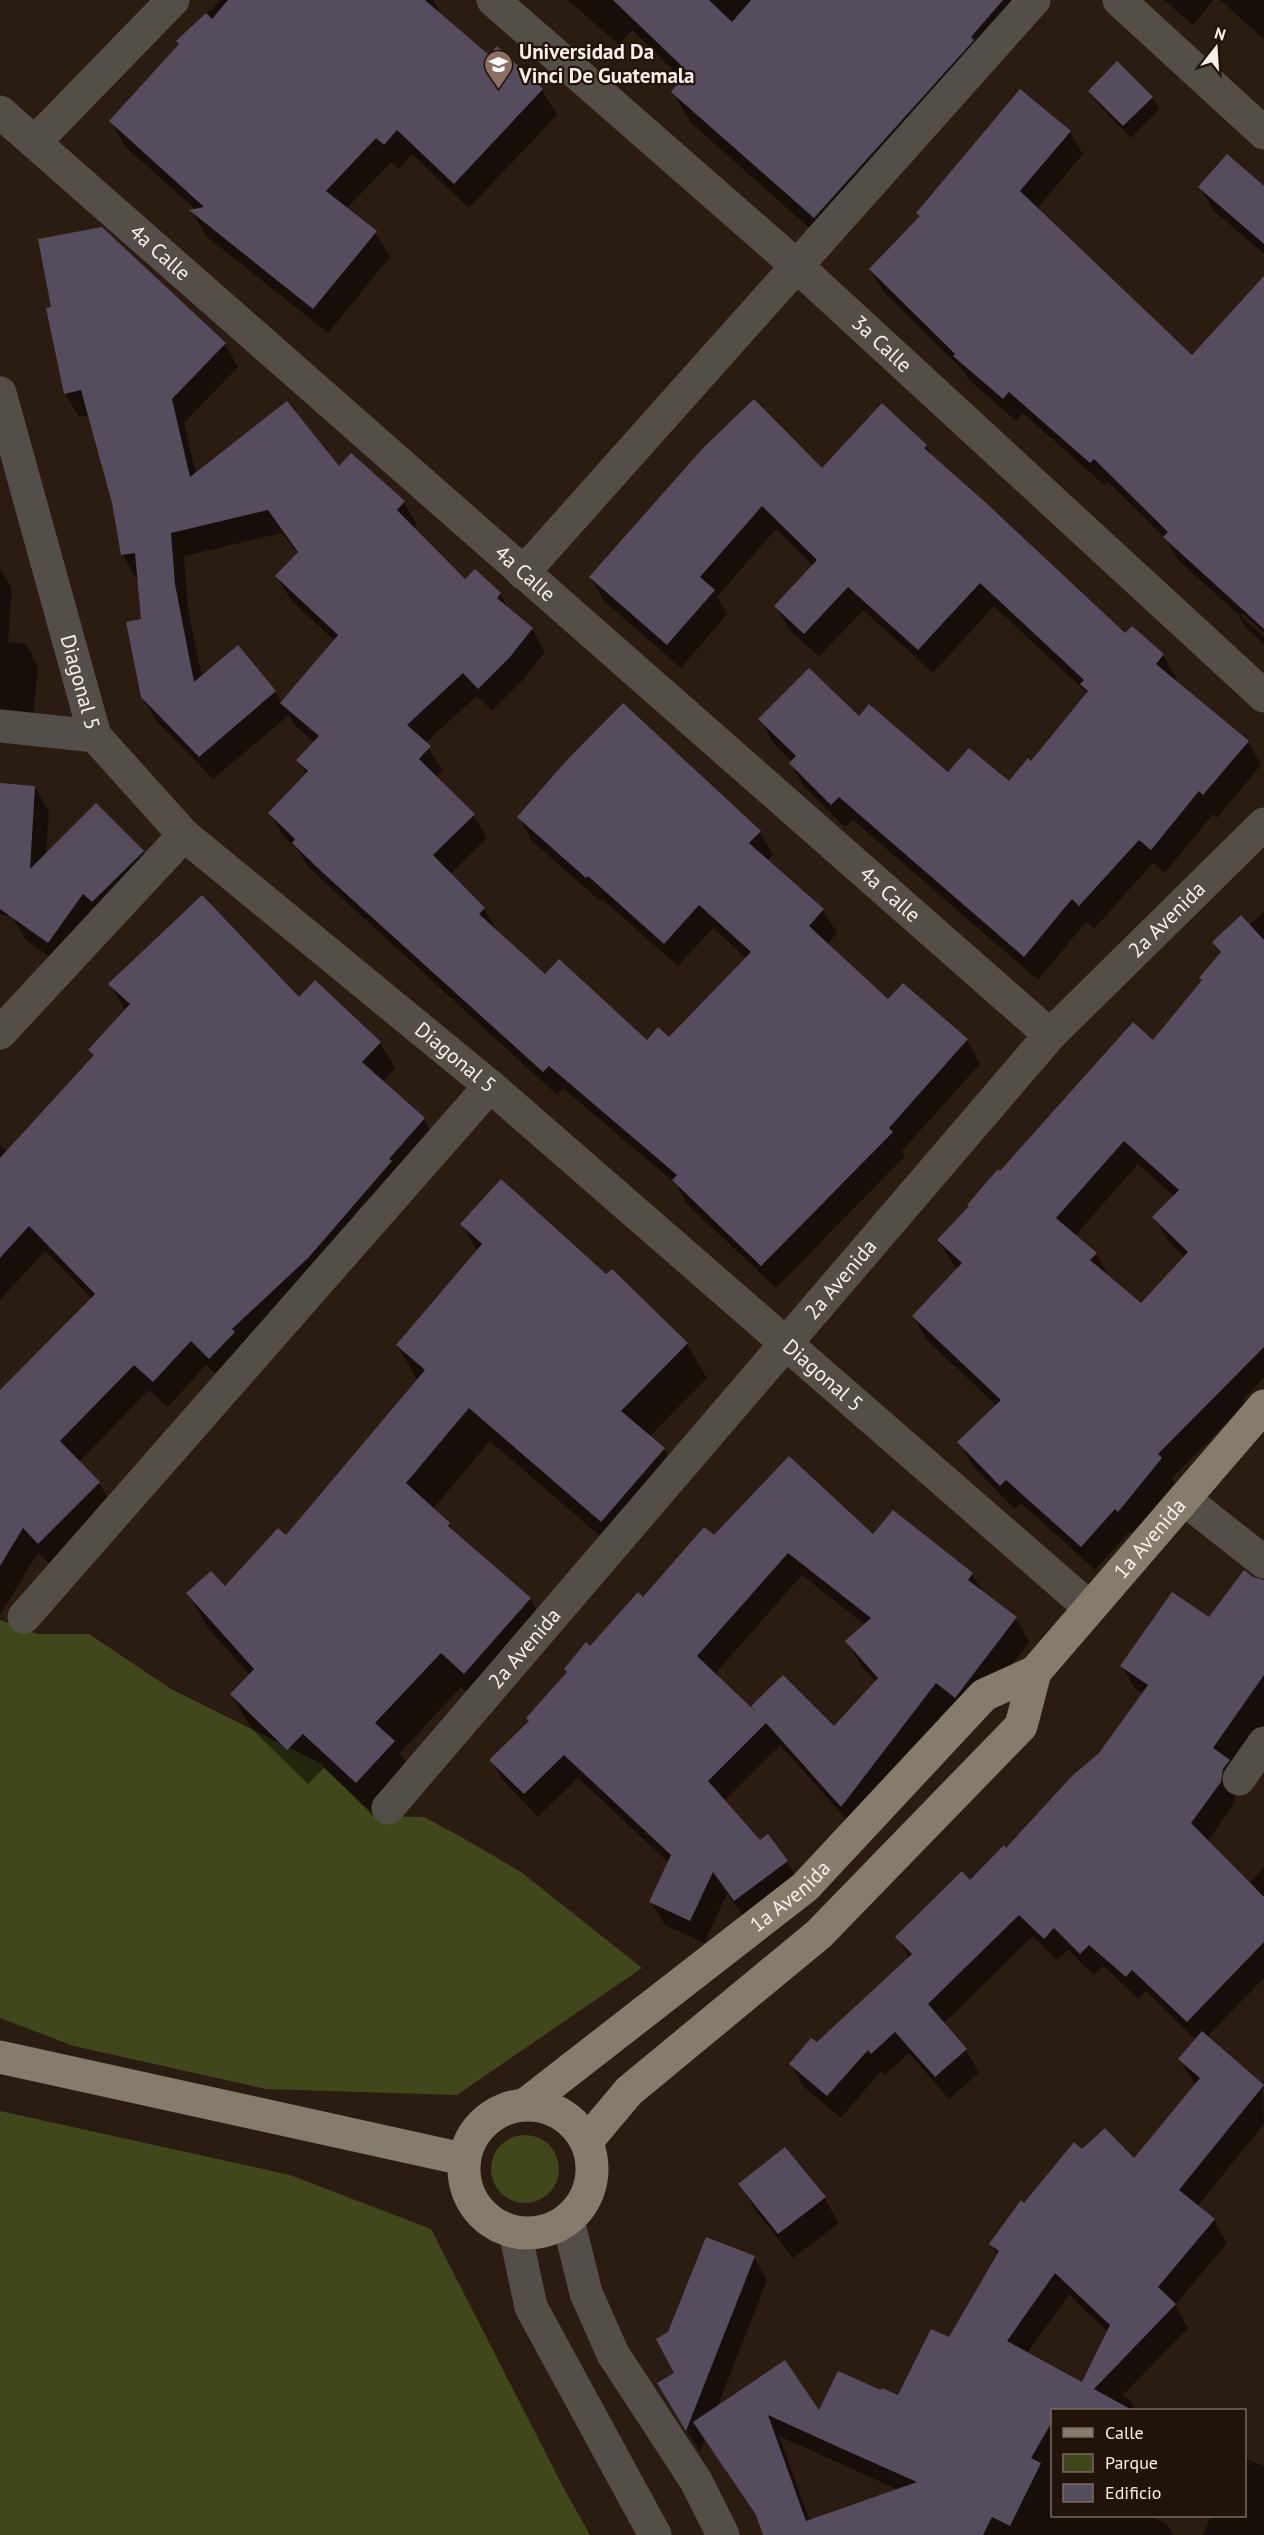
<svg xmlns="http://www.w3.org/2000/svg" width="1264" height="2535" font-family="'PT Sans',sans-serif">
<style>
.green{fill:#40481b}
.shadow{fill:#0007;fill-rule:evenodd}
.building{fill:#554c5d;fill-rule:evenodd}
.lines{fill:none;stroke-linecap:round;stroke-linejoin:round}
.minor{stroke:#534e47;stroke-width:33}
.major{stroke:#867c6c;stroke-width:33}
.labels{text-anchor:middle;stroke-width:4.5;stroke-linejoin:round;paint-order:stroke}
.poi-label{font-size:21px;font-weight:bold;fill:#fbf0e9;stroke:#211309;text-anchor:start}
.street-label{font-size:21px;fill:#fbf0e9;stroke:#211309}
</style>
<rect width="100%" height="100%" fill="#2b1c12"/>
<path class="green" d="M0,1620l38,14h51l82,55 149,74 53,53 51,1 39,21 58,34 121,96 -185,127 -191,-6 -192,-43 -74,-28z
M0,2111l290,64 141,54 132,258 27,48h-590z
M491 2169a34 34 0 1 1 68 0a34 34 0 1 1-68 0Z"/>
<path class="shadow" d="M221,0h212l6,11 -1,2 51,44 8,-9 45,42 15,25 -88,93 -57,-54 -13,15 -8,-7 -45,47 29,23 15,25 -62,76 -122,-97 -14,-25 4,-1 -71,-64 -14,-25 69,-76 -2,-4z
M568,0h476l-212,248 -142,-126 -17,-30 10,-12 -51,-50 -13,15z
M1164,0h50l-21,25z
M1220,0h44v39z
M1090,91l62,6 7,12 -28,29 -34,-35z
M1070,132l13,22 -46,55 155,148 72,-78v354l-23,-21v4l23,21v7l-18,-16 -7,-13 -61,-55 -12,-21 -59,-58 -3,4 -81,-72 -7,8 -48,-42 -6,-10 -78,-77 -14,-23 50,-51 -2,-5z
M1200,187l64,1v66l-51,-44z
M225,344l13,23 -54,56 12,51 143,-5 65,33 13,23 -3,4 51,52 10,-10 25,23 9,16 23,19 13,23 -22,28 -31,31 -15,-15 -52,47 18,28 -7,7 37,37 14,23 -37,36 34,35 14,24 48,43 101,66 22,-3 78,-80 -34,-31 -35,38 -76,-67 -2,2 -68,-60 -13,-24 241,14 13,24 -6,6 56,49 14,23 -10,12 61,56 15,-16 64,55 13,24 -78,87 3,5 -129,132 -89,-84 -10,-19 -114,-97 -6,7 -250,-229 -8,-15 -15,-14 -14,-24 37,-38 -9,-15 17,-17 -20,-17 -6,-11 -76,64 -57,-59 -14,-24 1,-76 -4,-42h-3l-13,-23 -9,-52 -24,-88 -11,2 -14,-24zM282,533l16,21 -21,23 14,23 44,41 -53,62 -7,-11 -73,-14 -14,-69 -4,-53z
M926,446l6,11 193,178 7,-7 31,27 14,24 -2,2 73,61 13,23 -44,53 -4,-4 -48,59 -12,-10 -59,66 -8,-7 -48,58 -185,-160 -8,7 -41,-40 -13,-23 2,-2 -20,-19 -13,-24 99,-1 89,57 61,8 22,-20 57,-69 -94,-88 -61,67 -70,-63 -44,47 -29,-27 -14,-23 37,-41 -37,-37 -59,68 10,17 -46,54 -77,-67 -14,-24 232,-107z
M0,567l12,22 -4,53 18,2 12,22 -6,65 -32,-3z
M0,785l35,2 14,25 -3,43 97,-3 14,24 -94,90 -37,-26 -14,-23 -12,-3z
M1264,912v465l-21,23 2,4 -73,74 3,5 -43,51 -3,-2 -34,38 -74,-67 -7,6 -41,-43 -14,-24 38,-36 -70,-66 -14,-24 45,-47 -5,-5 -14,-23 61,-68 153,-131 50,-61 18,-26 -7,-12 34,-18zM1138,1164l37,33 -21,20 14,24 17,17 -44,47 -32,-28 -13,-23 -21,-18z
M110,984l189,15 81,43 15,26 -13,14 42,37 14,26 -213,238 -19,-18 -38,42 -19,-17 -70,72 20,21 15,25 -60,60 -16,-15 -38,62v-227l2,2 90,-91 -47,-48 -45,49v-155l8,7 86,-95 -4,-7 36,-39z
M462,1224l144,53 81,67 20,34 -58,59 15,12 19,35 -61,71 -132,-114 -57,68 16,15 6,9 75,66 20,35 -66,74 -23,-21 -61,66 13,23 -37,40 -52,-48 -16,16 -57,-56 -20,-34 19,-19 -42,-47 -20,-35 37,-5 61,-51 131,-158 -20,-34 81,-93z
M893,1512l79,62 11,18 33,26 13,24 -60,78 -19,-14 -95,123 -75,-84 -56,56 36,41 27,19 13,24 -52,38 -21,-29 -23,49 -39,-18 -14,-23 18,-39 -91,-85 -40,39 -33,-34 -14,-23 39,-38 38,-48 -2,-4 148,-132 159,-2zM802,1575l63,50 -18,16 13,23 16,18 -42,46 -81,-21 4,7 -43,-39z
M1262,1582h2v171l-28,39 -3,13 -26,37 42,42 15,-17v111l-57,59 56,49 1,38 -67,83 17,13 13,23 -52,62 13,23 -66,68 8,4 6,10h-84v106h95l19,7 7,12h-408l-5,-13 -55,-83 -5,13 -28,-46 4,-32 -6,-41 84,-76 13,23 -50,128 102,5 62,-21 18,5 50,-58 49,-83 -7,-12 33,-39 58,-54 52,9 62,-75 -17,-26 17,-19 -50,-49 -7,8 -36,-33 -9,9 -26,-25 -11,10 -24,-24 -90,88 23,26 13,23 -30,26 -40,-46 -24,22 -4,-4 -40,47 -37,-31 -13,-23 26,-20 93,-85 -13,-22 73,-55 36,-32 94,-96 43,-60 -8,-5 -13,-23 87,-46zM1069,2295l39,37 -26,52 -55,-31zM779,2436l120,54 -89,31z
M785,2149l39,49 15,25 -46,35 -39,-50 -14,-24z
M1244,2458l20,8v69h-61l8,-19h33z"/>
<path class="building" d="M228,0h197l64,55 8,-9 46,43 -89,95 -57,-54 -13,15 -8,-7 -50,53 51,40 -64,78 -124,-99 15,-3 -95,-86 70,-77 -3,-3 30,-28 6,6z
M613,0h96l23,22 19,-22h252l-32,37 3,3 -160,178 -143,-126 17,-20z
M1117,61l36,36 -30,29 -35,-35z
M1020,89l51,42 -51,60 172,164 72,-79v353l-101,-92 5,-5 -74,-73 -4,4 -81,-71 -6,7 -50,-43 2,-2 -86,-85 51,-53 -4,-3z
M1227,154l37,32v58l-66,-57z
M102,227l124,116 -54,56 18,78 97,-76 52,65 12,-13 54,48 -8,9 68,69 10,-10 26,24 -4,5 36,30 -23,29 -32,32 -15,-16 -56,52 24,21 -12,13 56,55 -42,41 52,53 -6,6 66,60 14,-15 88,81 11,-13 11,10 82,-85 -52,-47 -35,39 -76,-68 -2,2 -69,-61 50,-57 56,-57 138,128 -12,12 75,66 -15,17 79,73 15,-16 65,56 -79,89 4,4 -132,134 -89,-86 5,-5 -128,-109 -6,6 -220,-199 -31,-30 3,-4 -27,-26 40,-42 -12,-11 23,-24 -39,-33 58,-68 -63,-59 23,-24 -30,-42 -97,23 4,51 19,98 44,-37 38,46 -77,66 -58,-60 -15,-75 15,-3 -6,-66 -14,2 -9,-52 -31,-113 -17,4 -18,-86 5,-1 -13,-68z
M754,399l68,69 60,-65 45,42 -3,3 61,54 140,131 7,-7 32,28 -8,10 93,77 -46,54 -4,-4 -48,59 -12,-10 -60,66 -7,-7 -48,58 -185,-160 -8,8 -42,-42 7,-7 -38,-37 51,-51 50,48 10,-12 79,68 21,-24 40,33 19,-23 3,3 57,-70 -8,-7 4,-4 -104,-97 -62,67 -70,-63 -44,47 -30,-28 43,-46 -55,-54 -62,71 15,13 -48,55 -78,-68 115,-130z
M0,783l35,3 -5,83 66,-66 48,48 -52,51 -9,-8 -35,49 -48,-34z
M202,895l97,102 16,-17 66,62 -19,20 63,56 -36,41 3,2 -83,96 -77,72 3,3 -26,27 -18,-18 -38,41 -19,-17 -74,76 40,41 -62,62 -15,-16 -23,38v-176l95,-96 -66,-68 -29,32v-100l94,-103 -6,-5 42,-46 -22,-20z
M1241,915l23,25v407l-106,107 4,4 -44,54 -3,-3 -34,38 -75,-67 -6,6 -43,-44 44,-42 -89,-84 50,-53 -25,-23 32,-34 -2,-1 31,-36 2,2 133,-149 20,18 49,-60 -3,-2 22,-26 -9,-10zM1124,1141l55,49 -27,27 36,35 -47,51 -51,-43 7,-7 -41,-35z
M501,1179l105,95 6,-5 76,74 -67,68 44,37 -64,74 -132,-114 -63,75 44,40 -2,3 83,72 -67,76 -23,-21 -66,70 20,18 -39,42 -53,-49 -16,16 -57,-56 24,-25 -68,-76 25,-22 14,15 53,-58 8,7 139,-165 -29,-25 86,-101 -22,-20z
M789,1456l84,78 20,-24 80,63 -5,7 49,37 -62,81 -19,-15 -95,124 -75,-84 -58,58 52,59 8,-6 20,27 -54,40 -21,-29 -23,49 -41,-19 22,-47 -107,-100 -40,39 -35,-34 40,-39 -3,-3 41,-46 -3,-3 22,-27 4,4 48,-54 5,5 61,-70 10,8zM788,1553l83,65 -26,23 33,37 -44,48 -51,-51 -32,31 6,7 -60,-57z
M1244,1570l9,7 11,3v95l-51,73 17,12 -7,9 -2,13 -30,41 73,74v45l-77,80 -55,-52 -6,7 -37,-32 -9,9 -26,-26 -10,11 -25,-24 -91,89 39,45 -32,28 -40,-45 -24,22 -3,-4 -41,46 -38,-32 22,-26 6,4 95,-88 -17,-17 67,-66 8,9 34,-35 2,3 66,-72 27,-23 49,-68 -28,-19 52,-74 37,25z
M1202,2031l62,54 -85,105 36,29 -57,68 18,17 -82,85 38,21h-79v10l-22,38 10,5 -31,63 -18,-9 -9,18h-220l-7,-20 -63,-93 92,-62 34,50 19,-39 43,19 1,-2 16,7 33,-66 18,8 50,-86 -10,-7 32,-44 3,3 50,-61 8,7 23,-21 29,30 66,-80 -22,-19zM1055,2273l55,52 -28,57 -75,-41zM768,2415l79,36 70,31 -111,39z
M785,2147l41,50 -48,37 -40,-50z
M706,2237l49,19 -69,175 -29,-48 17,-10 -18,-34 12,-7z"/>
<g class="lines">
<g class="minor">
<path id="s1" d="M493,0l304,266 467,430"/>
<path d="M1119,0l145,133"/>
<path id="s2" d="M0,112l1050,923"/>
<path d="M35,142l138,-142"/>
<path id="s3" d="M0,393l95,343 89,99 306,251 600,522"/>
<path d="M523,573l511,-573"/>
<path d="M0,726l95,10"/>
<path d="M0,1033l184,-198"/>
<path d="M1184,1499l80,63"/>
<path d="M24,1617l466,-531"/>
<path d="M1239,1779l25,-36"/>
<path id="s4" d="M388,1808l662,-773 214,-211"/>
<path d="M568,2220l18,73 27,61 83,127 27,54"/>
<path d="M515,2232l16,75 124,228"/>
</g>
<g class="major">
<path d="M0,2057l463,102"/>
<path id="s5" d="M526,2104l279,-217 179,-192 51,-23 229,-266"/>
<circle cx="528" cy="2169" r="64"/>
<path d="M587,2141l42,-50 190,-157 202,-208 14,-54"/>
</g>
</g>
<defs>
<symbol id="university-pin" viewBox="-11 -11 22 30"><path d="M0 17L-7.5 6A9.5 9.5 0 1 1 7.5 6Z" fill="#8d6e63" stroke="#211309"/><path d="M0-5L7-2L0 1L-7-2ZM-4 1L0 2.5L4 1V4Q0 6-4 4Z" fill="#fff"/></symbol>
</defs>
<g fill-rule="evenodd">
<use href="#university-pin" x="482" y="48" width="33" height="45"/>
</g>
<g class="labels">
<g class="poi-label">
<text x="519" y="59">Universidad Da<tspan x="519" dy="24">Vinci De Guatemala</tspan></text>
</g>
<g class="street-label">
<text dy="7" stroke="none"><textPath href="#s2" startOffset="213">4a Calle</textPath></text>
<text dy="7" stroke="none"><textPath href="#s1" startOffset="519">3a Calle</textPath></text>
<text dy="7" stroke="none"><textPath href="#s2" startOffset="699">4a Calle</textPath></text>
<text dy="7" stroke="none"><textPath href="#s3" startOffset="300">Diagonal 5</textPath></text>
<text dy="7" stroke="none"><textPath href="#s2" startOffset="1185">4a Calle</textPath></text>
<text dy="7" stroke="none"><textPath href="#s4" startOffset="1182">2a Avenida</textPath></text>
<text dy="7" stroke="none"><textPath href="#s3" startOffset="840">Diagonal 5</textPath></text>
<text dy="7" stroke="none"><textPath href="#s4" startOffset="696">2a Avenida</textPath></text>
<text dy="7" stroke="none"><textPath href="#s3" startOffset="1326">Diagonal 5</textPath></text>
<text dy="7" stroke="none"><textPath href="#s5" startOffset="848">1a Avenida</textPath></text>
<text dy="7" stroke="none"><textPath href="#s4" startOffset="210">2a Avenida</textPath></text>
<text dy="7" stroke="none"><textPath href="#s5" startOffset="336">1a Avenida</textPath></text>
</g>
</g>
<rect x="1051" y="2409" width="195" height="108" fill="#211309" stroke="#786b63" stroke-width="1.5"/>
<rect x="1063" y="2428" width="30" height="9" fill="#867c6c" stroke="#786b63" stroke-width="1.5"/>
<text x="1105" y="2439" font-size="18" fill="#fbf0e9">Calle</text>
<rect x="1063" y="2454" width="30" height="18" fill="#40481b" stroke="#786b63" stroke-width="1.5"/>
<text x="1105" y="2469" font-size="18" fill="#fbf0e9">Parque</text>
<rect x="1063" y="2484" width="30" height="18" fill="#554c5d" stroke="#786b63" stroke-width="1.5"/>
<text x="1105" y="2499" font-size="18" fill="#fbf0e9">Edificio</text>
<g transform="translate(1216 48) rotate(17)" stroke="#211309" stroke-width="4.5" paint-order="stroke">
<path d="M0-4.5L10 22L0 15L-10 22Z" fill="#fbf0e9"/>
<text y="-9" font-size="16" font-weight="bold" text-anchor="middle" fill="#fbf0e9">N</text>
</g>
</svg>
